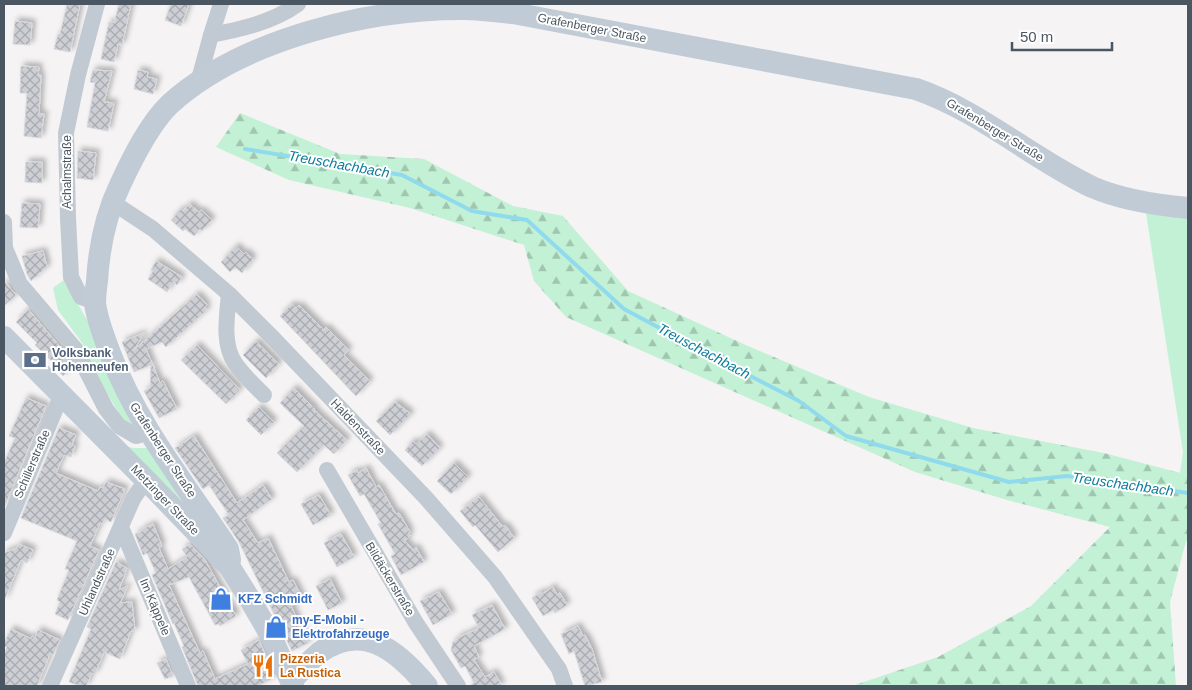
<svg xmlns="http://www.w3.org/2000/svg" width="1192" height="690" font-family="Helvetica,sans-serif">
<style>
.grass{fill:#c3f1d5}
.forest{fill:url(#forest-firs)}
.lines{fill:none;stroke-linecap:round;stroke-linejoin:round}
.stream{stroke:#90daee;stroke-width:4}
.building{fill:url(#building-cross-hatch);stroke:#d7d9de;filter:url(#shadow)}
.street{stroke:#c1cad2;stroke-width:16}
.secondary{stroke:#c1cbd6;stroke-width:22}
.labels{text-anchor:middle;stroke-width:4;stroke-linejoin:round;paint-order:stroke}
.street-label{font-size:12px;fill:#4a5661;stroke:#fff}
.service-label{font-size:12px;font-weight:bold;fill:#4e5e75;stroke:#fff;text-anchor:start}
.shop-label{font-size:12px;font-weight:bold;fill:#366cbe;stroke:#fff;text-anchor:start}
.food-label{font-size:12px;font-weight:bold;fill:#c56008;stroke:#fff;text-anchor:start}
.water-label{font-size:14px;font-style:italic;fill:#0c7c9b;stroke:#fff}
</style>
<defs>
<pattern id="forest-firs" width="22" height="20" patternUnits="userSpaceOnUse" patternTransform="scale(1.25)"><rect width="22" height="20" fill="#c3f1d5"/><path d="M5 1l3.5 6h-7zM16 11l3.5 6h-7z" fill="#a0c6b0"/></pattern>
<pattern id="building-cross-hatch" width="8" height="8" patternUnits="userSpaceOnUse" patternTransform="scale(1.25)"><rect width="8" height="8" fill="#cdcfd5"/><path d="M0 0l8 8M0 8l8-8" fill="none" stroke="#a8abb0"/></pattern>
<filter id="shadow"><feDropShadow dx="3.5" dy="-3.5" stdDeviation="2.5" flood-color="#0004"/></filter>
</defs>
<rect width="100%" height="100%" fill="#f5f3f3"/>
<path class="grass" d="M1146,213l42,2v260l-8,-2 3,-21z
M64,280l30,52 39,94 -11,-7 -33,-57 -4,-15 -27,-37 -5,-22z
M126,446l7,2h16l63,90z"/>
<path class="forest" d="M240,113l100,41 84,5 89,47 50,10 65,75 120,55 121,51 104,31 131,25 84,22v66h-2l-16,61 6,84h-324l86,-29 93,-51 79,-79 -103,-27 -92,-28 -349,-155 -32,-36 -10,-36 -114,-37 -121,-28 -73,-33z"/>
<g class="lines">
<path class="stream" d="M245,149l157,26 70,36 55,9 97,89 99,53 76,39 47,35 163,46 58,-6 121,17"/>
</g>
<path class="building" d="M67,4h13l-10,48 -16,-3 4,-15h2z
M119,4h12l-9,41 -4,-1 -4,18 -13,-3 8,-37 5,1z
M171,4h18l-8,22 -16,-6z
M15,21l17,2 -2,22 -17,-1z
M21,66l18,1 -1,8h3l-2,39h5l-3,24 -17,-2 3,-43h-7z
M93,70l19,1 -8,31 10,1 -6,28 -21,-4 8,-44 -5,-1z
M138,70l10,2 -1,5 10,2 -4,15 -19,-5z
M78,151l18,2 -3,27 -16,-2z
M26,162h16v21l-17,-1z
M22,203l18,1 -2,24 -18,-1z
M189,204l10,8 2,-2 11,10 -10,11 -2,-2 -6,7 -9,-7 -2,2 -12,-11 10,-11 2,2z
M236,246l8,8 2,-2 7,7 -11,14 -7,-6 -5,5 -9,-10z
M43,251l4,16 -16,14 -4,-7 -5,-18z
M156,261l26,16 -5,8 -4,-3 -6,10 -19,-13 5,-8 -2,-1z
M4,281l12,14 -12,11z
M197,294l10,11 -2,2 2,3 -41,37 -4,-5 -16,7 14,34 3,-2 14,28 -18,9 -15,-27 6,-3 1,-23 -17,7 -12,-30 22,-9 -10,17z
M292,304l4,4 3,-3 25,25 2,-3 23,23 -5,5 26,26 -14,15 -76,-80z
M28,309l40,47 5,10 -10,10 -6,-6v-4l-22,-21 2,-2 -21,-21z
M256,341l23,23 -13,14 -23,-23z
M197,345l43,45 -14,14 -45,-44z
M294,388l21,21 -1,1 33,30 -13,14 -10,-9 -27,27 -20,-19 27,-27 -24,-23z
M26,398l20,8 -42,102v-45l11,-25 -6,-2z
M395,402l16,12 -21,21 -14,-14z
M259,407l15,15 -13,13 -15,-15z
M59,428l17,7 -4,9 3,2 -4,11 -7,-2 -8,18 42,18 2,-4 3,1 3,-6 19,7 -14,33 -6,-3 -3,5 -2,-1 -10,23 9,4 -31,70 -13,-6 5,-12 -3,-2 12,-30 -4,-1 12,-28 -56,-23z
M427,434l13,14 -18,18 -17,-16 8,-9 3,3z
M194,436l43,67 26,-18 9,14 -29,21 15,23 10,-5 21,44 4,-2 10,20 -12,6 17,37 -16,8 -53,-109 -16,-24 6,-3 -20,-30 -6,4 -28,-41z
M454,463l14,14 -17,17 -14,-13z
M366,468l10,19 3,-2 17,29 3,-1 11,19 -2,1 2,3 -5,5 8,9 3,-3 8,15 -23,13 -10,-19 4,-2 -17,-30 3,-1 -17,-29 -4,2 -12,-21 9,-5 1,3z
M319,495l12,20 -18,10 -12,-21z
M479,497l23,29h4l8,12 -16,14 -23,-27 -2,2 -13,-16z
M153,524l9,22 -3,2 9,21 19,-12 -5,-8 8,-5 15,16 31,56 -16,10 -1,-2 -4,1 -26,-48 -20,8 31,68 3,-2 12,28 33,-15 -7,-14 18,-10 16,37 -17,9h-60l-16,-39 2,-1 -10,-23 -1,1 -21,-49 4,-2 -9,-20 -4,2 -8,-21 7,-3v-2z
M341,534l13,23 -17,10 -13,-24z
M19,544l14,6 -6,13 -6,-3 -17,41v-48l13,-5z
M116,562l11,6 -8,22 9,-4 -8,17 12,-1 3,29h-4l-11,28 -16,-7 -9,22 -3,-1 -6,13h-6l-11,-4 22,-53 -4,-2z
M330,579l12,24 -14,7 -12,-24z
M553,587l4,8 3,-2 7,12 -12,8 -2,-3 -10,6 -11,-18 9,-6 1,2z
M439,592l13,22 -19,11 -13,-24z
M492,605l13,24 -31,17 5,11 -5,3 11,17 9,-5 8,14h-33l5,-3 -9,-17 -4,2 -10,-18 2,-8 5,-3 1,-3h3l17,-8 -7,-13z
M578,626l5,10 2,-1 7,14 10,33 -17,4 -11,-35 -5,3 -8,-20z
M11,629l20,10 1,-3 3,2 3,-8 22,10 -7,15 -3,-1 -13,32h-33v-31l3,-8 -3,-1v-3z
M166,659l7,17 -8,3 -8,-16z"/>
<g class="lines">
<path class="street" d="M211,35l10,-31
M198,83l13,-48c31,-6 62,-13 87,-31
M112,202l41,27 76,65 44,44 153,160 69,79 64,92 6,17
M4,222l1,26 15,36 56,66 30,59 13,17 17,10 13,-4
M229,294c-2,22 -7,50 6,69 8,12 19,22 29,32
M95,302l-14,-5 -10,-20 -3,-59 -2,-85 12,-58 19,-71
M327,470l89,153 42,63
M121,527l67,159
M4,533l57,-137
M50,686l83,-187 13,-19"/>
<path class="secondary" d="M4,337l142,143 83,86 20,32 21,36 23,52
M229,566l1,-6 -2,-11c-42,-64 -91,-124 -118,-196 -6,-16 -13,-33 -15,-50 0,-7 1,-15 2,-22 2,-34 8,-65 23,-96 12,-26 29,-61 50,-81 72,-65 200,-96 296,-95 15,0 31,3 47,4l403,76c64,22 115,69 176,98 30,13 64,18 96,21
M291,681c9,-9 18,-20 28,-28 44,-32 79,-2 108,33"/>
</g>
<defs>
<symbol id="bank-bare" viewBox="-9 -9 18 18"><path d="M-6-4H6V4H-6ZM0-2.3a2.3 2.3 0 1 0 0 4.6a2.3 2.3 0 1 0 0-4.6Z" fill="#5c6f8a" stroke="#fff" stroke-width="2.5" paint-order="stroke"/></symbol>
<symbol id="shop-bare" viewBox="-9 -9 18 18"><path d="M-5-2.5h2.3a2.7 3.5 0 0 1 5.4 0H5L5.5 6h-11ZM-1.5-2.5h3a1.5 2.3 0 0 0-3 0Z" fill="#3f7fe0" stroke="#fff" stroke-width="2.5" paint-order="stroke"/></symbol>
<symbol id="restaurant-bare" viewBox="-9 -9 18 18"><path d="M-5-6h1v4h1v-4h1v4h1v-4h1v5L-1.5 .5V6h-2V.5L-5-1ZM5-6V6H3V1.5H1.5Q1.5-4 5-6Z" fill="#e8710a" stroke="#fff" stroke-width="2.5" paint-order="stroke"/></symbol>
</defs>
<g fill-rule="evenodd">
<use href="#bank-bare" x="19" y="344" width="32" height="32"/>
<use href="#shop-bare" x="205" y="583" width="32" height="32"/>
<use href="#shop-bare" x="260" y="611" width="32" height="32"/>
<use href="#restaurant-bare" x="247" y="650" width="32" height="32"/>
</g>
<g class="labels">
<g class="street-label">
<text transform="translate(592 28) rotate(11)" y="4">Grafenberger Straße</text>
<text transform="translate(995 130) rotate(31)" y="4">Grafenberger Straße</text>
<text transform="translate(67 172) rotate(-90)" y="4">Achalmstraße</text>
<text transform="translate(358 427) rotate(46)" y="4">Haldenstraße</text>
<text transform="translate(163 450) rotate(57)" y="4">Grafenberger Straße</text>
<text transform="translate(32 464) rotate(-67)" y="4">Schillerstraße</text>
<text transform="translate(165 500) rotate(46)" y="4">Metzinger Straße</text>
<text transform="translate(390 579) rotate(59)" y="4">Bildäckerstraße</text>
<text transform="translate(97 582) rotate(-66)" y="4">Uhlandstraße</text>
<text transform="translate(155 607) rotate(67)" y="4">Im Käppele</text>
</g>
<g class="service-label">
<text x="52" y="357">Volksbank<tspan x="52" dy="14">Hohenneufen</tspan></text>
</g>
<g class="shop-label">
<text x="238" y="603">KFZ Schmidt</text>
<text x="292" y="624">my-E-Mobil -<tspan x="292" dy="14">Elektrofahrzeuge</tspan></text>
</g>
<g class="food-label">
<text x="280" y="663">Pizzeria<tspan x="280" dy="14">La Rustica</tspan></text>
</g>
<g class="water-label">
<text transform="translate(339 164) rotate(10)" y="5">Treuschachbach</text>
<text transform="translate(704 351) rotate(28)" y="5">Treuschachbach</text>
<text transform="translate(1123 484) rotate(8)" y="5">Treuschachbach</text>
</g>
</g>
<rect width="1192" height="690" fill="none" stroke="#4a5661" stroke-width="10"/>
<path d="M1012 42v8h100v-8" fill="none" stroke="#4a5661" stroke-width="2.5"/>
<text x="1020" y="42" font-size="15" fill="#4a5661" stroke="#ffffff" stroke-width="4" paint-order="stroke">50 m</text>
</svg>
